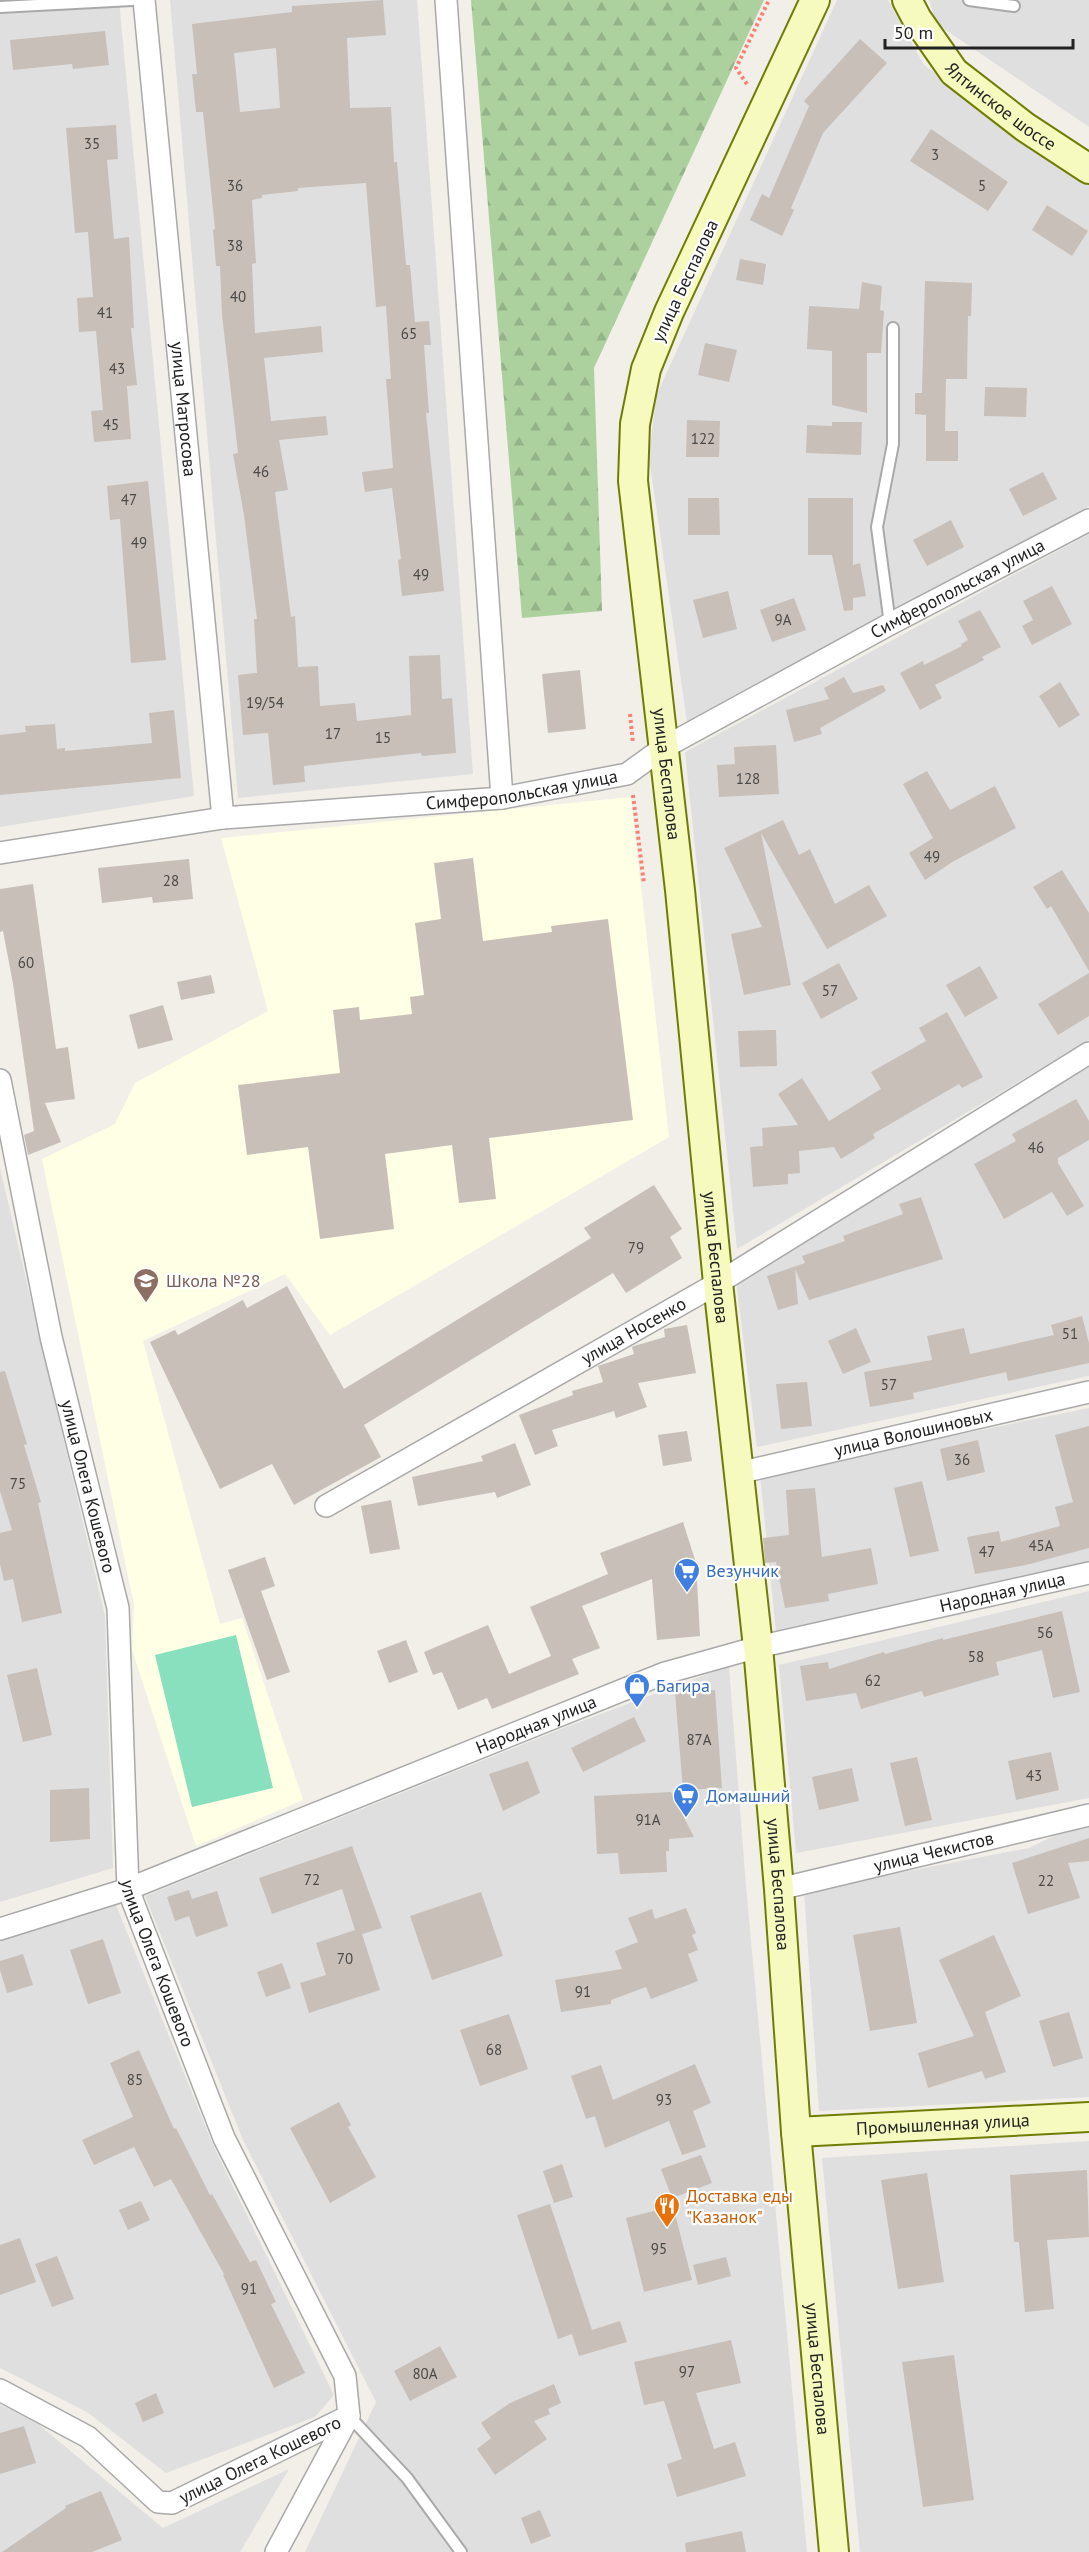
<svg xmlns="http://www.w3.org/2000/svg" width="1089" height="2552" font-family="'PT Sans',sans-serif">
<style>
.residential{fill:#e0dfdf}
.education{fill:#ffffe5}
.forest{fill:url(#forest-firs)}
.pitch{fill:#88e0be}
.building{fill:#c7bfb8;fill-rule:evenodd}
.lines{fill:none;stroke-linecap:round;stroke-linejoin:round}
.lane-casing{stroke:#a9a9a9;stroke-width:14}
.street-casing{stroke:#a9a9a9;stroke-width:24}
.secondary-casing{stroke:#707d05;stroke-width:32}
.path{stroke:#fa8072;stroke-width:4;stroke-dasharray:3 3;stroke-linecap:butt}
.lane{stroke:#fff;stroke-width:10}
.street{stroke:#fff;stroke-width:21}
.secondary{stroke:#f7fabf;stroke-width:28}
.labels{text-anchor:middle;stroke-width:4.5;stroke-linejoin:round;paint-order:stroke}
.number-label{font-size:15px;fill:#4b4948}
.street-label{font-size:18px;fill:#222;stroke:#fff}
.education-label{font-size:18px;fill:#785e54;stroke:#fff;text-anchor:start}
.shop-label{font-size:18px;fill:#366cbe;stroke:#fff;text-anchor:start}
.food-label{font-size:18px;fill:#c56008;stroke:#fff;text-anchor:start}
</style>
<defs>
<pattern id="forest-firs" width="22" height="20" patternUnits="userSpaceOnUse" patternTransform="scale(1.5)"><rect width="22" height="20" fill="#add19e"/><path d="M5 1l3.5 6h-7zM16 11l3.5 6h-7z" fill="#95b388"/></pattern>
</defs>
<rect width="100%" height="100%" fill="#f2efe9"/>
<path class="residential" d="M0,0h119l75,796 -194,31z
M170,0h247l56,774 -235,24z
M837,0h51l36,65 165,116v325l-402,216 -38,-265 7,-61z
M929,0h160v127l-152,-103z
M1089,534v506l-352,209 -52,-497z
M1089,1067v309l-332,71 -21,-165z
M0,1168l105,448 8,252 -113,34z
M1089,1408v154l-313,70 -16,-157z
M1089,1591v207l-293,55 -17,-188z
M729,1666l17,220 61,666h-502l71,-150 -133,-262 -98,-244 421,-169z
M1089,1819v278l-270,14 -15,-220 225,-43z
M114,1900l99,245 121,250 -19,22 -149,56 -79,-61 -87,-44v-430z
M1089,2141v411h-229l-38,-394z
M0,2405l31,13 132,110 126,-59 -49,83h-240z"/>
<path class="education" d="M631,797l38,340 -339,198 -45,-61 -142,67 77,283 22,-6 61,182 -107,46 -64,-196 2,-45 -92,-446 73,-35 20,-41 133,-72 -47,-173z"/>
<path class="forest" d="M471,0h293l-170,368 8,243 -80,7z"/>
<path class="pitch" d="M236,1635l37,153 -81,19 -37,-152z"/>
<path class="building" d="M383,0l3,35 -39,3 3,70 41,-1 3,55h3l9,103h4l5,57 14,-1 2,24h-7l5,68h-3l18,178 -42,5 -4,-36 3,-1 -9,-71 -27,4 -3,-20 31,-4 -7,-89h5l-5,-73 -10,1 -10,-124 -68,5v3l-36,4v3l-10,2 4,63 -4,1 3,69 66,-7 2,26 -59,6 7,63 55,-5 2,19 -49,5 9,50 -13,2 16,125 4,-1 3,51 20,-1 2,40 35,-3 2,18 54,-6 -2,-59 31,-1 2,44 10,-1 4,55 -34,3 -1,-3 -117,13 1,16 -32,3 -5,-52 -25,2 -5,-60 19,-2 -3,-54h3l-13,-104 -11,-61 5,-1 -16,-138 -2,-49h-4l-3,-36 2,-1 -12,-117h-7l-4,-38h5l-5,-50 100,-12v-6zM276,48l4,60 -40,4 -6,-59z
M105,31l4,34 -36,4 -1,-5 -59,6 -3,-30z
M860,39l27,24 -64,70 -32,75 3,2 -12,26 -32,-16 12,-26 7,4 40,-92 -5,-5z
M116,125l2,34 -11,1 7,79 15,-2 5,91h-3l6,57 -10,1 4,53 -37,3 -3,-31 12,-1 -7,-79 -17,1 -2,-34 16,-1 -5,-65 -13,1 -9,-105z
M931,129l77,53 -20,29 -78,-50z
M1047,205l41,26 -16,25 -40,-26z
M740,259l26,5 -3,21 -27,-5z
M925,281l47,2 -1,33h-3l-1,63h-21l-1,52h13v30h-32v-46l-11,-1v-21h7z
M862,282l20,4 -2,24 4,1 -3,42h-14v60l-35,-8v-54l-25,-2 2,-43 50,3z
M705,343l32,7 -8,32 -31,-7z
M985,387l42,1 -1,29 -42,-1z
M687,420l33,1 -1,36h-33z
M832,422h30l-1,33 -55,-2 1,-28 25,1z
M1043,472l14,27 -34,17 -14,-27z
M148,481l18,179 -35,3 -11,-144 -10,1 -3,-34z
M688,498h31l1,37h-32z
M808,498h45v67l7,-2 6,33 -13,2v12l-9,1 -12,-56h-24z
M951,520l13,27 -37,19 -14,-26z
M1052,586l20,38 -40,21 -10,-19 11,-6 -10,-19z
M728,591l9,38 -34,9 -10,-38z
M794,598l12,32 -34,12 -12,-32z
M980,610l21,37 -19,10 2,3 -49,25 7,13 -22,12 -20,-37 23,-12 1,4 38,-19 -1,-2 7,-4 -10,-19z
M580,670l6,59 -38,4 -6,-59z
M844,677l9,16 30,-8 3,6 -66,37 2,6 -28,8 -8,-32 43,-11 -5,-11z
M1060,682l20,33 -21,13 -20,-32z
M174,710l7,68 -181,17v-60l26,-3 -1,-6 30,-2 2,25 8,-1v3l87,-8 -3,-30z
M776,745l3,49 -60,3 -2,-32 18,-1 -1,-17z
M927,771l23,39 45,-24 21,42 -62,33 -29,19 -16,-27 24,-15 -30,-54z
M783,820l16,35 11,-6 25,55 34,-19 18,31 -60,33 -66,-116 30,152 -47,10 -13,-61 31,-7 -38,-79z
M473,858l10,83 69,-9 -1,-6 57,-7 25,201 -144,18 7,61 -37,4 -7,-58 -67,9 9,75 -74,10 -12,-92 -61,8 -9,-70 102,-12 -7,-63 26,-3 1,13 52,-6 -2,-17 14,-2 -9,-72 26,-4 -7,-56z
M189,859l4,40 -40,4 -1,-6 -50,6 -4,-35z
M1062,870l27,43v58l-38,-65 -4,3 -14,-22z
M33,884l23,165 12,-2 7,52 -30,4 16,39 -33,13 -4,-20 10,-4 -21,-147 -10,-53 -3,1v-43z
M839,963l19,36 -37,20 -19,-36z
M980,966l18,32 -33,19 -19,-32z
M1089,973v43l-31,19 -20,-31z
M211,975l4,18 -34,7 -4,-18z
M163,1005l10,35 -35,9 -9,-34z
M947,1012l36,65 -21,11 -3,-4 -86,50 2,4 -34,21 -7,-12 -35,4 1,22 -12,1v10l-35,3 -3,-40 13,-1 -1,-18 36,-3 -20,-31 24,-16 27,43 52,-32 -10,-17 55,-31 -7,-13z
M776,1030l1,36 -37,1 -2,-36z
M1076,1099l13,22v19l-31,18v5l26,43 -17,10 -15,-24 -48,27 -30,-55 42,-23 -4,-7z
M654,1185l28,44 -12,8 12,21 -56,35 -13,-20 -249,152 17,32 -87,48 -22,-41 -52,25 -70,-147 25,-12 3,5 65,-35 4,8 40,-22 57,103 247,-151 -7,-10z
M921,1197l22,62 -134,41 -14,-31 3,35 -20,6 -11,-34 38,-13 -3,-7 43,-15 -2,-5 60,-22 -4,-10z
M1082,1316l7,27v20l-81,18 -2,-9 -93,21 1,6 -44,8 -6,-35 68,-12 -5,-24 37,-8 6,26 84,-19 -3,-10z
M687,1325l9,48 -58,10 9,24 -31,11 -2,-7 -62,19 6,16 -23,9 -16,-40 54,-20 -1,-4 31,-9 -5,-16 36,-12 -2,-7 2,-1 31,-9 -1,-8z
M856,1328l15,34 -28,12 -15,-33z
M5,1371l22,73 -3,1 17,57 -3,1 24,110 -40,9 -9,-43 -9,2 -4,-17v-31l12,-3 -12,-39v-119z
M807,1382l5,44 -31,3 -5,-45z
M1089,1426v122l-63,17 -51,9 -8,-37 32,-6 2,11 59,-16 -5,-19 18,-5 -18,-67z
M687,1431l5,30 -29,5 -5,-31z
M978,1440l7,32 -38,9 -7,-32z
M515,1443l16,42 -34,13 -2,-6 -77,14 -6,-29 71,-16 -2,-5z
M922,1481l17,70 -29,6 -16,-69z
M815,1488l7,69 49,-9 7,36 -50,10 1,7 -44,7 -9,-46 -11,1 -2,-25 26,-3 -3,-45z
M391,1500l9,49 -30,5 -9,-48z
M683,1522l13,41 4,73 -43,4 -5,-61 -70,27 18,42 -28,11 7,15 -87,35 -5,-11 -29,12 -16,-38 -9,3 -9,-23 64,-27 21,49 42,-18 -21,-49 78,-33 -8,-21z
M265,1557l10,29 -14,5 29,81 -23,8 -39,-110z
M1062,1611l18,81 -27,6 -11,-48 -46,12 3,13 -75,22 -2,-6 -61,18 -5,-16 -50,8 -6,-35 28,-4 1,7 55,-17 1,2 58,-16v2z
M406,1640l12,32 -29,11 -12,-32z
M37,1668l15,67 -29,7 -16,-67z
M715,1690l7,98 -39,2 -8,-97z
M634,1717l12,24 -63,31 -12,-24z
M1051,1752l8,38 -43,10 -8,-39z
M917,1757l15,63 -27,6 -15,-63z
M528,1761l12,32 -37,18 -14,-37z
M852,1768l7,33 -40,9 -7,-33z
M89,1788l1,51 -40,3v-52z
M671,1792l23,45 -25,2v12h-3l1,21 -47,2 -2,-21 -21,1 -3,-58z
M1089,1838v23l-21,2 12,35 -52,16 -16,-51z
M352,1846l30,82 -20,6 18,56 -71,23 -9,-30 26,-8 -10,-32 39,-13 -13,-41 -70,25 -13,-36z
M189,1890l3,9 25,-8 11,35 -32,11 -7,-21 -14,5 -8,-24z
M481,1892l22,64 -71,24 -22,-64z
M686,1908l10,25 -4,2 6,15 -10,4 10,27 -47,18 -5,-12 -35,13v4l-50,8 -6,-32 67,-11 -7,-18 23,-9 -10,-24 24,-9 3,10z
M900,1927l17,96 -47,8 -17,-96z
M994,1935l27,61 -36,16 21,60 -21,7 -3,-8 -54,17 -10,-35 56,-17 -35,-76z
M103,1939l18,54 -33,11 -18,-54z
M23,1954l10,31 -26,8 -7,-23v-9z
M282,1963l9,25 -25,9 -9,-25z
M1069,2012l14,46 -30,9 -14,-46z
M509,2014l19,55 -48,17 -20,-56z
M139,2050l35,79 2,-1 34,67 2,-1 38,68 6,-2 20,42 -5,2 34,69 -31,15 -51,-113 1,-1 -53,-95 -17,8 -20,-40 -40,18 -12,-25 51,-23 -23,-54z
M695,2064l16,39 -18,8 13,36 -24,8 -13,-34 -64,27 -10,-32 -9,3 -15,-43 30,-11 12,35z
M339,2102l12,23 -3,2 28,50 -46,26 -40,-75z
M701,2155l11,28 -40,15 -11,-29z
M562,2164l11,33 -19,6 -11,-32z
M1087,2170l2,67 -42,3 7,69 -29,3 -6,-70h-5l-4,-67z
M927,2173l17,109 -46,7 -17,-109z
M141,2201l9,19 -22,10 -9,-20z
M550,2204l42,126 28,-9 7,21 -48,14 -7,-22 -14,5 -41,-124z
M673,2206l19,74 -48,12 -18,-74z
M20,2238l16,44 -36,13v-50z
M57,2256l17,43 -22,8 -17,-43z
M726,2257l5,19 -33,9 -5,-20z
M731,2340l10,43 -45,10 18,56 21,-7 11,34 -69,21 -10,-33 15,-5 -18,-58 -20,4 -10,-43z
M440,2346l17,31 -47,24 -16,-30z
M954,2355l20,145 -51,7 -21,-145z
M554,2384l7,19 -13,6 2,5 -16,7 13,18 -52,36 -18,-26 14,-11 -10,-15 29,-20z
M156,2393l8,20 -21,9 -8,-19z
M24,2426l12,37 -36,11v-41z
M101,2491l21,49 -30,12h-90l64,-44 -1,-2z
M540,2510l11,26 -20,8 -10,-26z
M742,2531l4,21h-60l-1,-9z"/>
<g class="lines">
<defs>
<path id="lane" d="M969,0l45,6
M0,7l132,-7
M890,624l-13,-97 16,-83v-116
M349,2416l58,62 54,74"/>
<g id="street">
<path id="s1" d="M144,0l79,818"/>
<path d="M446,0l56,798"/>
<path id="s2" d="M0,853l223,-35 279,-20 125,-24 36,-26 227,-124 199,-104"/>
<path id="s3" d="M0,1080l51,257 67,271 10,281 96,249 121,238 4,40 -177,87 -14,-1 -70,-65 -88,-47"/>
<path id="s4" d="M738,1473l351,-81"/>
<path id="s5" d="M326,1506l392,-223 371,-230"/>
<path id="s6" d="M779,1889l310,-74"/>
<path id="s7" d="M0,1929l128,-40 537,-216 93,-26 331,-74"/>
<path d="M276,2552l73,-136"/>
</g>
<g id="secondary">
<path id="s8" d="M815,0l-146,312 -23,57 -11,55 -2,57 47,409 38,393 40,364 21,242 17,243 38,420"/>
<path id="s9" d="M907,0l10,19 37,53 71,55 64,42"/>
<path id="s10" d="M796,2132l293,-15"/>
</g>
</defs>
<use href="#lane" class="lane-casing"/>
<use href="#street" class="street-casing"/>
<use href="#secondary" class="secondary-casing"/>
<path class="path" d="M747,84l-11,-16 33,-68
M630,714l3,29
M633,795l11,89"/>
<use href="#lane" class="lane"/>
<use href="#street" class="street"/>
<use href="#secondary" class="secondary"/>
</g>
<defs>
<symbol id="school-pin" viewBox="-11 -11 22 30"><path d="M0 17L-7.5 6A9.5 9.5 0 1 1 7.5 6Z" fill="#8d6e63" stroke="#fff"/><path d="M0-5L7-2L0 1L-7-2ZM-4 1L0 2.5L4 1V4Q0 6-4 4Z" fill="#fff"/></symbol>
<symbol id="supermarket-pin" viewBox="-11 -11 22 30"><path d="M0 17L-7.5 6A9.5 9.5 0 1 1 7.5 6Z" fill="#3f7fe0" stroke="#fff"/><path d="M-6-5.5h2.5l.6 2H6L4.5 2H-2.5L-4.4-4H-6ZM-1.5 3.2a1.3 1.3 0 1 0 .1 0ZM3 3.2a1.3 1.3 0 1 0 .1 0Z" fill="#fff"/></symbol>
<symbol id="shop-pin" viewBox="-11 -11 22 30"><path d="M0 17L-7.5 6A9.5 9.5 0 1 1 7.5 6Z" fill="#3f7fe0" stroke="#fff"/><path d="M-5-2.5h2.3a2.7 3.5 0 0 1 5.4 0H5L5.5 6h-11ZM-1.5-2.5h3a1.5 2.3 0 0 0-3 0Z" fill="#fff"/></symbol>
<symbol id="restaurant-pin" viewBox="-11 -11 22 30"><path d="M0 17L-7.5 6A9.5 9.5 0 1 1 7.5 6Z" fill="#e8710a" stroke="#fff"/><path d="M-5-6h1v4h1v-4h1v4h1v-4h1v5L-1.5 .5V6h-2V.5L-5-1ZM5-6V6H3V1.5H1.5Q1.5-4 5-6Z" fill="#fff"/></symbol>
</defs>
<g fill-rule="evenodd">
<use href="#school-pin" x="131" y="1266" width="30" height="40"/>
<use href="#supermarket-pin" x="672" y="1556" width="30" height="40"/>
<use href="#shop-pin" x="622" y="1671" width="30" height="40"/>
<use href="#supermarket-pin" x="671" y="1781" width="30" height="40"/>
<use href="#restaurant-pin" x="652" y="2191" width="30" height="40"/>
</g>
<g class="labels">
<g class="number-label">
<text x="92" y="149">35</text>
<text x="935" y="160">3</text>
<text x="235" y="191">36</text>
<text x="982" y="191">5</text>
<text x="235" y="251">38</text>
<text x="238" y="302">40</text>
<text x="105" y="318">41</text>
<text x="409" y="339">65</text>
<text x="117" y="374">43</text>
<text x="111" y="430">45</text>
<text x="703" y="444">122</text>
<text x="261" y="477">46</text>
<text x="129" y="505">47</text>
<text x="139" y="548">49</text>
<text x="421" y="580">49</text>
<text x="783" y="625">9А</text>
<text x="265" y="708">19/54</text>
<text x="333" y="739">17</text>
<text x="383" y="743">15</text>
<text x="748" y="784">128</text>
<text x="932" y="862">49</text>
<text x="171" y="886">28</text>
<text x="26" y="968">60</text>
<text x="830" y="996">57</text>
<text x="1036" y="1153">46</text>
<text x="636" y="1253">79</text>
<text x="1070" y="1339">51</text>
<text x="889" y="1390">57</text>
<text x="962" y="1465">36</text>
<text x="18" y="1489">75</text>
<text x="1041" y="1551">45А</text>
<text x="987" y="1557">47</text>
<text x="1045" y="1638">56</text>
<text x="976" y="1662">58</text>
<text x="873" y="1686">62</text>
<text x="699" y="1745">87А</text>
<text x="1034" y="1781">43</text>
<text x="648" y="1825">91А</text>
<text x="312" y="1885">72</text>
<text x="1046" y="1886">22</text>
<text x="345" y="1964">70</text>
<text x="583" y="1997">91</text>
<text x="494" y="2055">68</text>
<text x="135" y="2085">85</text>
<text x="664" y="2105">93</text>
<text x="659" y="2254">95</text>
<text x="249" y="2294">91</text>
<text x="687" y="2377">97</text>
<text x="425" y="2379">80А</text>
</g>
<g class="street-label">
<text dy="6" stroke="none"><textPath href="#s9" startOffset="144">Ялтинское шоссе</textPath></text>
<text transform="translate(685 281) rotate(-65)" y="6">улица Беспалова</text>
<text dy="6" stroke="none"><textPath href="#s1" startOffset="411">улица Матросова</textPath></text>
<text dy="6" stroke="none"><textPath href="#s2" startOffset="1012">Симферопольская улица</textPath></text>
<text dy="6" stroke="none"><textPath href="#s8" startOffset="814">улица Беспалова</textPath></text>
<text dy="6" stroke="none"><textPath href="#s2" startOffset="526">Симферопольская улица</textPath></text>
<text dy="6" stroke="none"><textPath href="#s8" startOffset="1300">улица Беспалова</textPath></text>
<text dy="6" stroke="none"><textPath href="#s5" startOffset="354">улица Носенко</textPath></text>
<text dy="6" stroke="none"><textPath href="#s4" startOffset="180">улица Волошиновых</textPath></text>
<text dy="6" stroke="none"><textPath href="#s3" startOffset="416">улица Олега Кошевого</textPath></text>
<text dy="6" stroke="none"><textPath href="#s7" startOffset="1060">Народная улица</textPath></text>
<text dy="6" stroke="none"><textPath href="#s7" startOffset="574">Народная улица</textPath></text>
<text dy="6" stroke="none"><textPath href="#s6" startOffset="159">улица Чекистов</textPath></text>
<text dy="6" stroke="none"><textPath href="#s8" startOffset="1930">улица Беспалова</textPath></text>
<text dy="6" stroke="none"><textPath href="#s3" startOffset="902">улица Олега Кошевого</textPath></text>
<text dy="6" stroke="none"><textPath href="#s10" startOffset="147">Промышленная улица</textPath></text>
<text dy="6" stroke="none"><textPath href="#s8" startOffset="2416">улица Беспалова</textPath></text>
<text transform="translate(260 2460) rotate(-26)" y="6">улица Олега Кошевого</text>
</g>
<g class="education-label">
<text x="166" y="1287">Школа №28</text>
</g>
<g class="shop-label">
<text x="706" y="1577">Везунчик</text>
<text x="656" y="1692">Багира</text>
<text x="706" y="1802">Домашний</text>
</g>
<g class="food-label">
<text x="686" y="2202">Доставка еды<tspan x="686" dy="21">"Казанок"</tspan></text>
</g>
</g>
<path d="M885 39v9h188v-9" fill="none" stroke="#222222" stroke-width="3"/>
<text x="894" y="39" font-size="18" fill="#222222" stroke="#ffffff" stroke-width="4.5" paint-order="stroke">50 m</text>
</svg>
